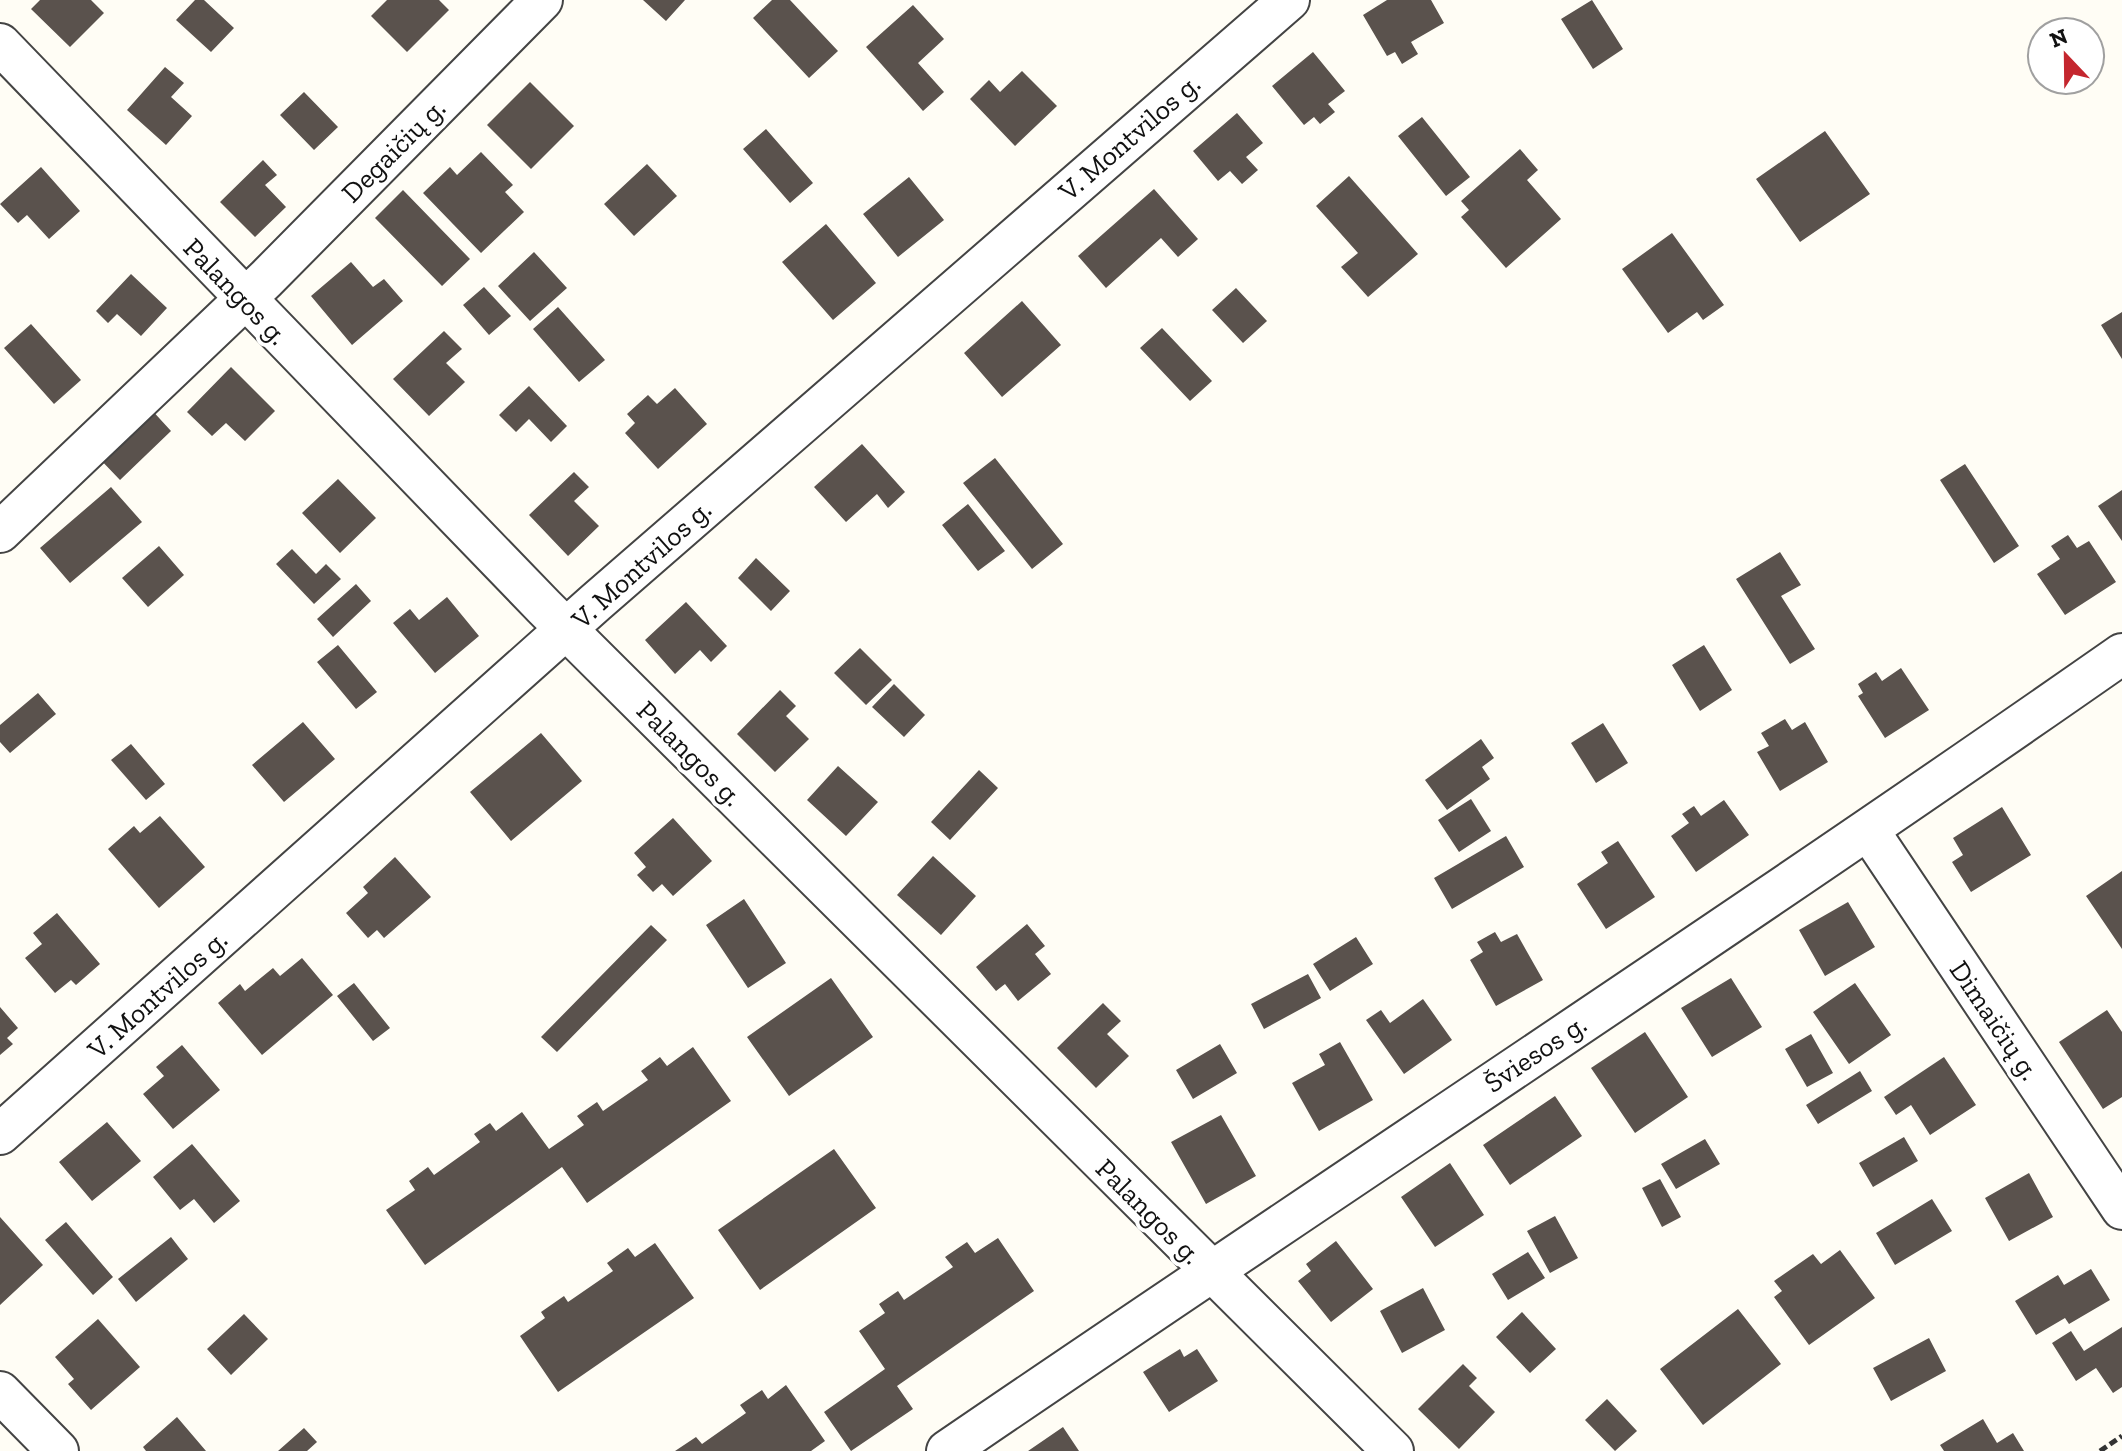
<svg xmlns="http://www.w3.org/2000/svg" width="2122" height="1451" font-family="'Zilla Slab',serif">
<style>
.building{fill:#5a524d}
.lines{fill:none;stroke-linecap:round;stroke-linejoin:round}
.minor-casing{stroke:#444;stroke-width:44}
.path{stroke:#333;stroke-width:5;stroke-dasharray:8 4;stroke-linecap:butt}
.minor{stroke:#fff;stroke-width:40}
.labels{text-anchor:middle;stroke-width:8;stroke-linejoin:round;paint-order:stroke}
.street-label{font-size:28px;fill:#111;stroke:#fff}
</style>
<rect width="100%" height="100%" fill="#fffdf5"/>
<path class="building" d="M40,0h51l13,13 -34,34 -39,-38z
M195,0h9l30,28 -23,24 -35,-32z
M387,0h52l10,10 -42,42 -36,-36z
M643,0h42l-19,21z
M772,0h18l48,51 -29,27 -56,-60z
M1387,0h44l13,23 -33,19 7,12 -16,10 -7,-12 -8,4 -24,-41z
M1592,0l31,49 -30,20 -32,-50z
M913,5l31,34 -26,24 26,29 -21,19 -57,-64z
M1313,52l32,39 -17,13 7,8 -15,12 -6,-7 -10,8 -32,-39z
M165,67l19,16 -13,14 21,19 -26,29 -39,-35z
M1022,71l35,35 -42,40 -45,-47 19,-19 11,12z
M530,82l44,44 -43,43 -44,-44z
M304,92l34,35 -24,23 -34,-35z
M1237,113l26,30 -17,14 12,13 -16,14 -12,-13 -12,10 -25,-30z
M1422,117l48,60 -24,19 -48,-60z
M766,129l47,54 -23,20 -47,-54z
M1825,131l45,63 -70,48 -44,-63z
M1520,149l18,21 -11,10 34,39 -55,49 -45,-51 8,-7 -8,-9z
M481,152l32,33 -8,7 19,20 -43,41 -58,-60 27,-26 7,8z
M263,160l14,15 -12,10 21,22 -31,30 -35,-35z
M647,164l30,32 -43,40 -30,-32z
M41,167l39,44 -31,28 -22,-24 -9,8 -18,-19z
M1349,176l69,78 -50,43 -27,-30 17,-14 -42,-47z
M909,177l35,43 -46,37 -35,-43z
M1154,189l44,50 -20,18 -17,-19 -55,50 -28,-32z
M403,190l67,69 -28,27 -67,-68z
M826,224l50,59 -43,37 -51,-58z
M1672,233l52,72 -21,15 -6,-8 -29,21 -46,-64z
M534,252l33,36 -37,33 -32,-35z
M351,262l22,25 11,-8 19,22 -51,44 -41,-49z
M131,274l36,34 -26,28 -24,-22 -9,9 -12,-12z
M484,287l27,29 -22,19 -26,-30z
M1236,288l31,33 -24,22 -31,-33z
M1022,301l39,44 -59,52 -38,-44z
M558,307l47,53 -26,22 -46,-53z
M2122,312v47l-21,-34z
M31,324l50,56 -27,24 -50,-56z
M1162,328l50,53 -22,20 -50,-53z
M444,331l18,18 -16,14 19,19 -36,34 -36,-37z
M231,367l44,44 -30,30 -19,-18 -14,13 -25,-24z
M529,386l38,40 -16,16 -22,-23 -13,13 -17,-17z
M675,388l32,36 -49,45 -33,-36 10,-10 -8,-9 21,-19 9,9z
M149,407l22,24 -51,49 -23,-24z
M862,444l43,48 -17,16 -11,-14 -31,28 -32,-35z
M995,458l68,86 -31,25 -69,-86z
M1965,464l54,82 -25,17 -54,-83z
M574,472l15,15 -15,14 25,25 -31,30 -39,-41z
M338,479l38,39 -36,35 -38,-40z
M111,487l31,35 -72,61 -30,-35z
M2122,490v51l-24,-35z
M968,504l37,47 -27,20 -36,-46z
M2068,535l9,13 12,-7 27,41 -51,33 -28,-41 23,-15 -9,-13z
M159,546l25,29 -36,32 -26,-29z
M292,549l24,25 10,-10 15,15 -27,25 -38,-40z
M1780,552l21,33 -20,11 34,53 -25,15 -54,-85z
M756,558l34,33 -19,20 -33,-33z
M356,584l15,17 -38,36 -16,-18z
M447,597l32,39 -44,37 -42,-50 17,-14 9,11z
M686,602l41,44 -16,16 -11,-12 -25,24 -30,-34z
M338,645l39,47 -21,17 -39,-47z
M1704,645l28,45 -32,21 -28,-46z
M860,648l32,32 -26,25 -32,-32z
M1901,668l28,42 -44,28 -27,-42 5,-3 -5,-9 18,-12 6,9z
M894,684l31,31 -21,22 -32,-30z
M780,690l16,16 -10,10 23,23 -34,33 -38,-38z
M38,693l18,21 -46,39 -10,-11v-17z
M1785,719l7,11 13,-8 23,40 -48,29 -23,-39 12,-6 -8,-13z
M303,722l32,37 -51,43 -32,-37z
M1603,723l25,40 -32,20 -25,-40z
M541,733l41,48 -71,60 -41,-49z
M1481,739l13,19 -12,9 8,12 -43,31 -22,-30z
M131,744l34,40 -19,16 -35,-40z
M838,766l40,36 -32,34 -39,-36z
M979,770l19,18 -48,52 -19,-18z
M1471,799l20,32 -32,21 -21,-32z
M1724,800l25,35 -53,37 -25,-36 18,-13 -7,-9 12,-8 7,10z
M2002,807l29,48 -60,37 -19,-30 11,-7 -10,-17z
M160,816l45,51 -46,41 -51,-59 26,-23 6,7z
M673,818l39,43 -39,35 -11,-12 -9,8 -16,-17 9,-8 -12,-14z
M1506,836l18,31 -72,42 -18,-31z
M1618,841l37,56 -49,32 -29,-45 31,-21 -7,-11z
M933,856l43,40 -35,39 -44,-40z
M395,857l36,40 -47,41 -7,-8 -9,8 -22,-25 22,-20 -5,-6z
M2122,871v78l-36,-53z
M744,899l42,64 -38,25 -42,-63z
M1848,902l27,45 -50,29 -26,-46z
M57,913l43,51 -24,21 -5,-5 -16,13 -30,-35 17,-14 -9,-11z
M1027,924l18,22 -10,8 16,20 -33,27 -13,-17 -9,7 -20,-24z
M651,925l16,15 -110,112 -16,-15z
M1495,932l6,10 16,-8 26,46 -47,26 -26,-46 13,-8 -6,-10z
M1356,937l17,27 -43,27 -17,-27z
M302,958l31,37 -71,60 -44,-52 22,-19 5,7 28,-23 7,8z
M1308,974l13,24 -57,31 -13,-25z
M831,978l42,59 -84,59 -42,-59z
M1731,978l31,49 -50,30 -31,-49z
M354,983l36,45 -17,13 -36,-45z
M1855,983l36,52 -42,29 -36,-52z
M1423,999l29,41 -48,34 -38,-54 15,-10 9,13z
M1103,1003l18,18 -14,13 22,22 -33,32 -39,-40z
M0,1007l18,21 -11,10 6,6 -13,11z
M2107,1010l15,22v65l-19,12 -44,-67z
M1645,1032l43,65 -53,36 -44,-65z
M1811,1034l22,39 -26,14 -22,-38z
M1340,1042l33,58 -54,31 -27,-48 33,-18 -6,-11z
M1220,1044l17,29 -44,26 -17,-29z
M182,1045l38,45 -47,39 -30,-35 21,-18 -8,-9z
M693,1047l38,54 -144,102 -25,-36 -137,98 -39,-55 29,-20 -6,-9 19,-14 6,8 46,-33 -6,-8 16,-11 6,8 26,-19 27,37 35,-24 -7,-9 20,-14 6,9 45,-31 -7,-9 19,-14 7,9z
M1944,1057l32,48 -46,30 -19,-30 -15,10 -12,-18z
M1860,1071l12,20 -54,33 -12,-19z
M1555,1096l27,40 -72,49 -27,-40z
M1221,1115l35,61 -50,28 -35,-62z
M107,1122l34,39 -49,40 -33,-39z
M1904,1137l14,24 -45,26 -14,-24z
M1705,1139l15,25 -44,25 -15,-25z
M192,1144l48,57 -26,22 -20,-24 -14,11 -27,-33z
M834,1149l42,59 -116,82 -42,-60z
M1450,1163l34,52 -49,32 -34,-50z
M2029,1173l24,44 -44,24 -24,-43z
M1660,1179l21,38 -19,10 -20,-39z
M1932,1199l20,32 -57,34 -19,-32z
M1555,1216l23,42 -28,15 -23,-42z
M0,1217l43,48 -43,40z
M66,1222l47,55 -20,18 -48,-55z
M171,1237l17,22 -52,43 -18,-23z
M998,1238l36,53 -137,95 16,23 -62,42 -27,-39 61,-43 -26,-38 26,-18 -6,-9 19,-13 6,9 49,-33 -8,-10 22,-15 8,11z
M1336,1241l37,48 -42,33 -33,-41 13,-10 -5,-7z
M655,1243l39,55 -136,94 -38,-56 25,-18 -4,-6 23,-16 4,6 45,-31 -6,-8 21,-15 7,9z
M1840,1250l35,48 -66,47 -35,-48 8,-6 -8,-10 39,-27 8,10z
M1528,1252l17,26 -37,22 -16,-26z
M2091,1269l19,31 -41,24 -4,-6 -29,17 -21,-34 43,-26 6,10z
M1423,1288l22,42 -43,23 -22,-42z
M1738,1309l43,55 -78,61 -43,-56z
M1522,1312l34,37 -26,24 -34,-36z
M244,1314l24,25 -37,36 -24,-26z
M98,1319l42,48 -49,43 -23,-26 6,-5 -19,-22z
M2122,1327v60l-9,6 -17,-25 -20,13 -24,-38 19,-12 13,20z
M1929,1338l17,33 -55,30 -18,-33z
M1180,1349l4,8 13,-8 21,32 -49,31 -26,-40z
M1463,1364l14,14 -8,8 26,26 -36,37 -41,-40z
M786,1385l39,56 -14,10h-136l21,-14 6,7 44,-31 -6,-8 22,-15 6,9z
M1607,1399l30,32 -22,20 -30,-31z
M177,1417l29,34h-60l-3,-4z
M1983,1419l14,24 16,-10 11,18h-80l-4,-6z
M1063,1427l16,24h-51z
M304,1428l13,14 -10,9h-29z"/>
<g class="lines">
<defs>
<path id="minor" d="M0,44l544,563 849,844
M0,532l266,-253 276,-279
M1869,831l253,378
M0,1134l595,-531 694,-603
M0,1392l58,59
M947,1451c391,-267 787,-526 1175,-797"/>
</defs>
<use href="#minor" class="minor-casing"/>
<path class="path" d="M2100,1451l22,-15"/>
<use href="#minor" class="minor"/>
</g>
<g class="labels">
<g class="street-label">
<text transform="translate(1129 137) rotate(-41)" y="10">V. Montvilos g.</text>
<text transform="translate(393 150) rotate(-45)" y="10">Degaičių g.</text>
<text transform="translate(236 291) rotate(46)" y="10">Palangos g.</text>
<text transform="translate(641 564) rotate(-42)" y="10">V. Montvilos g.</text>
<text transform="translate(690 753) rotate(45)" y="10">Palangos g.</text>
<text transform="translate(157 994) rotate(-42)" y="10">V. Montvilos g.</text>
<text transform="translate(1995 1020) rotate(56)" y="10">Dimaičių g.</text>
<text transform="translate(1535 1053) rotate(-34)" y="10">Šviesos g.</text>
<text transform="translate(1149 1211) rotate(45)" y="10">Palangos g.</text>
</g>
</g>
<g transform="translate(2066 56) rotate(338)"><circle r="38" fill="#ffffff" stroke="#a0a0a0" stroke-width="2"/>
<path d="M0-6L14 30L0 20L-14 30Z" fill="#c4262e"/>
<text y="-12" font-size="22" font-weight="bold" text-anchor="middle" fill="#111111">N</text>
</g>
</svg>
